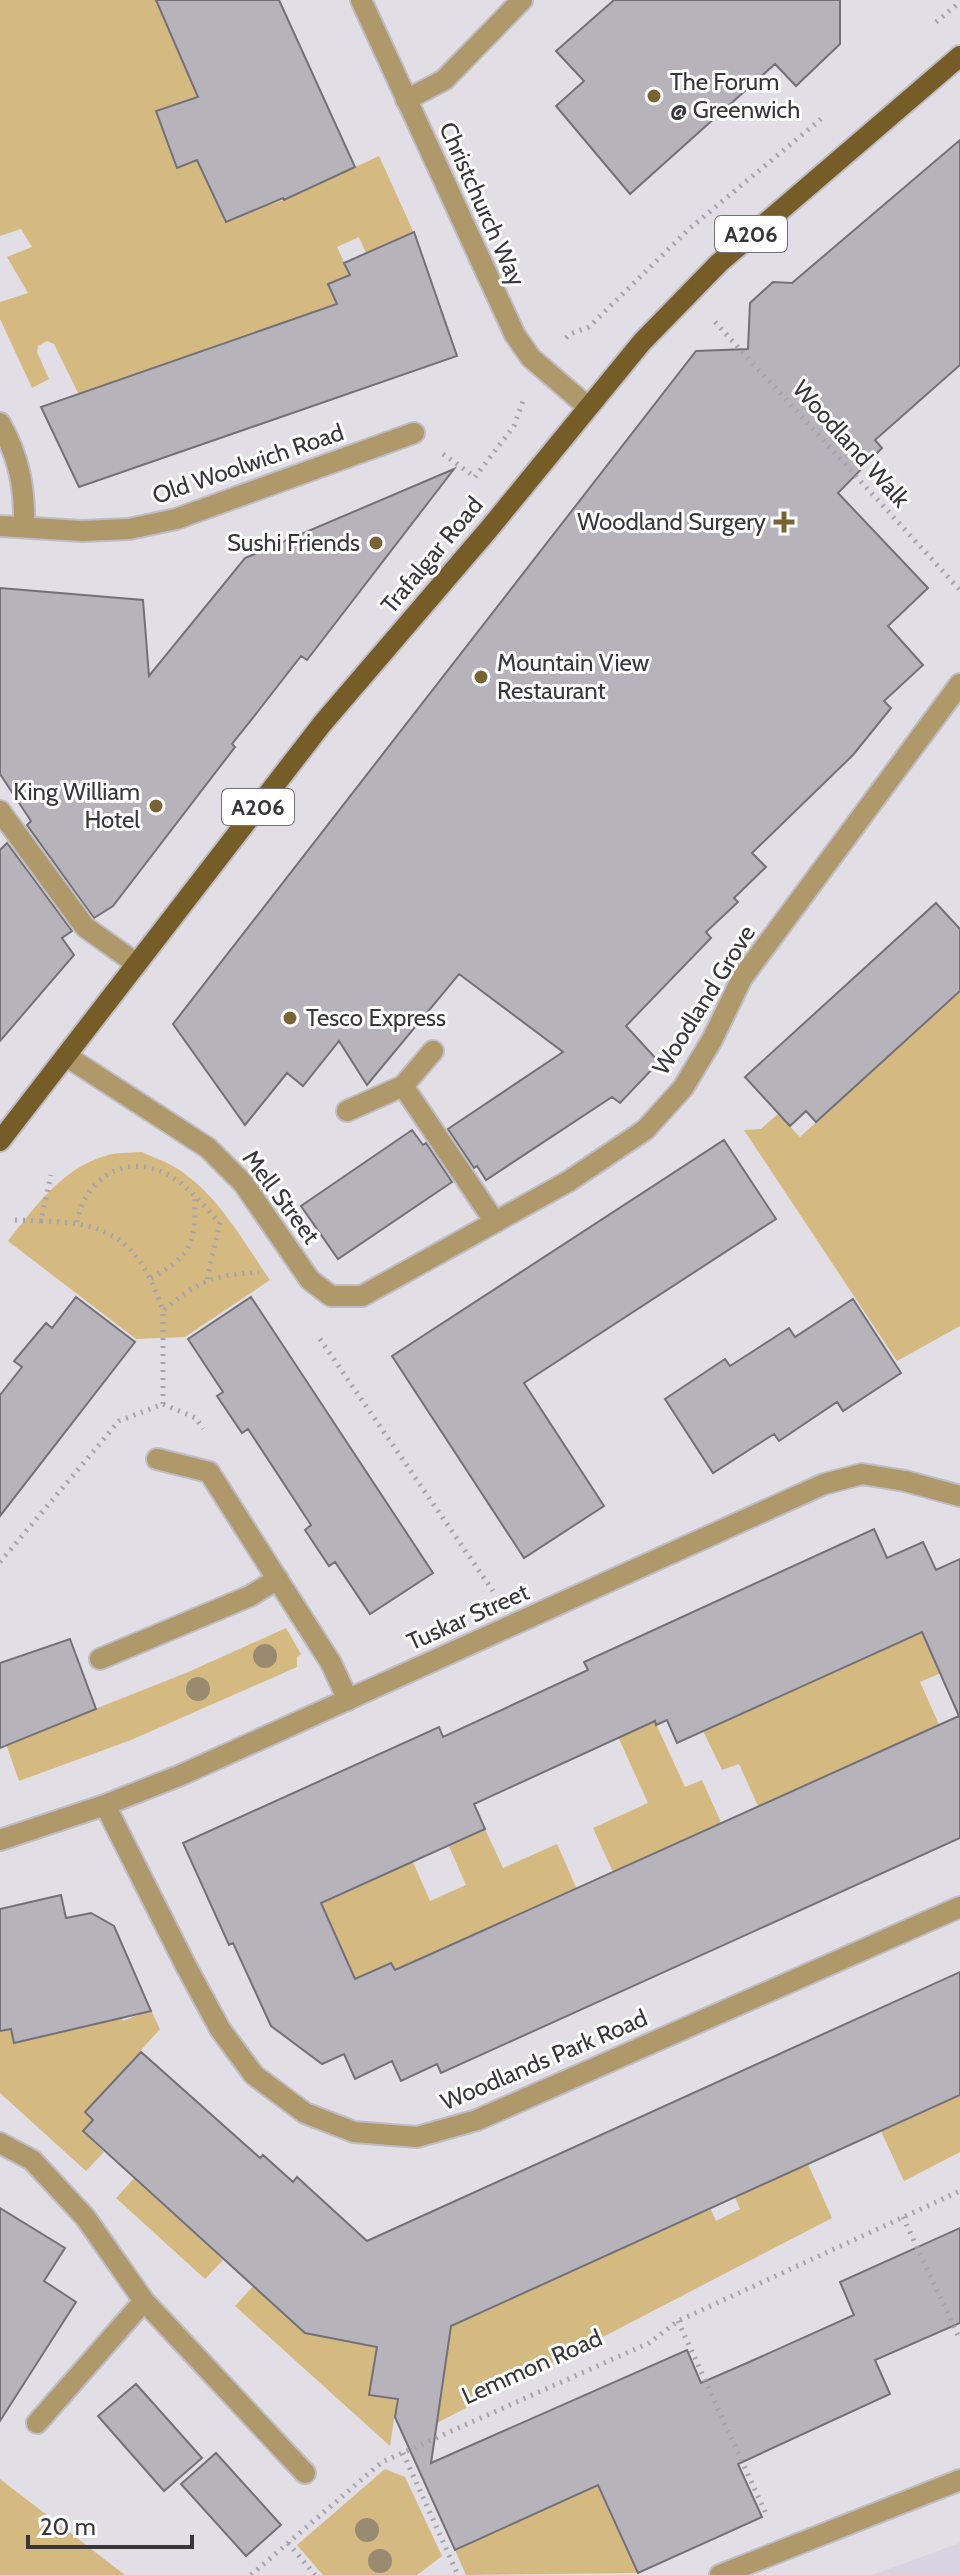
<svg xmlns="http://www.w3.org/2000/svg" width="960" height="2575" font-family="Cabin,sans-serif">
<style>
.built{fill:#d8d2e1}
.green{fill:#d4b980}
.building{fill:#b6b3bb;stroke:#737177;stroke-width:2;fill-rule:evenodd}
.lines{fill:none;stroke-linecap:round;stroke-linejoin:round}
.service-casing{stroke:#bfbcc3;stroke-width:24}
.minor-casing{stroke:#bfbcc3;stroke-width:24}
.primary-casing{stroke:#bfbcc3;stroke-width:24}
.path{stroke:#a6a4aa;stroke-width:5;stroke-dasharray:2 6;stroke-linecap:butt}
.service{stroke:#af9869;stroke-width:20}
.minor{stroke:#af9869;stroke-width:20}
.primary{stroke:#765d27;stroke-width:20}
.tree{fill:#988b71}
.poi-dot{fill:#7a6333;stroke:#fff;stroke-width:3}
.labels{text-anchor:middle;stroke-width:6;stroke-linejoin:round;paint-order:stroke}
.shield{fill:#fff;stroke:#737274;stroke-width:2}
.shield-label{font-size:22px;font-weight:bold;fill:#373639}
.poi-label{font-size:24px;fill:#373639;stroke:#fff;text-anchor:start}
.street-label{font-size:24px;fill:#373639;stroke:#fff}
</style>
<rect width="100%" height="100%" fill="#e1dee6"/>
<path class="built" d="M960,2543v32h-88z"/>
<path class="green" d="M0,0h156l8,18 68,68 -75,25 21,57 41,-17 36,58 29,-9 95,-44 35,77 -43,32 -12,-28 -22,10 13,28 -22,9 14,30 -263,81 -25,-51 -7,-3 -9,5 -1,6 12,27 -17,9 -32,-69v-17l28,-9 -21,-36 25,-10 -11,-18 -21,7z
M960,991v335l-63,35 -153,-231 17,-1 17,-15 22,23z
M142,1152c10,5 20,8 29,13 45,25 71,75 99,115l-85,57 -49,2 -128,-98c27,-34 53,-72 97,-85 11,-4 25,-3 37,-4z
M286,1628l15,26 -4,3v10l-166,73 -112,41 -13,-37 180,-71z
M922,1631l19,42 -21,9 40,89 -202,35 -19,-42 -17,6 -19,-39z
M646,1702l39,85 17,-7 40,89 -31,-41 -98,44 -20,-44 55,-25 -38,-84z
M429,1801l56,28 18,39 54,-24 40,91 -30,-42 -53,24 1,55 -22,-47 -51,24 1,56 -21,-47 -27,12 -4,-7 -26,12 10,49 -36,-82 -24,-36 51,-23 -21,-45 42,35 26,-11 17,39 36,-16z
M0,1981l118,30 5,10 28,-11 9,19 -54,60 -13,31 -10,12 21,20 -18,19 -86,-78z
M960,2095v57l-56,29 -23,-50z
M160,2150l7,7 -25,29 43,39 26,-29 19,10 -29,33 22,21 -18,19 -89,-81z
M689,2161l27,60 24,-12 -5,-12 73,-33 24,54 -395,205 18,-124z
M297,2259l-33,37 40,36 73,15 -7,48 27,4 -7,47 -155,-140 32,-35z
M385,2469l20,8 37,79 -25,19h-94l-26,-30z
M0,2479l125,96h-125z
M598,2485l40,88 -172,2 -11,-25z"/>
<path class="building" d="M156,0h123l76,167 -71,33 -1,-2 -57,24 -29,-62 -20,8 -21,-57 42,-14z
M614,0h226v44l-44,42 -21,-22 -145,130 -74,-88 28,-25 -28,-30z
M960,140v225l-85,75 7,8 -44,45 90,95 -40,38 35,39 -39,36 7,7 -38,47 -101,98 14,14 -32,31 4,4 -32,30 5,6 -85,88 33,36 -39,41 -8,-6 -126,83 -9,-14 -3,2 -26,-39 115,-77 -104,-78 -92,111 -28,-44 -36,45 -16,-13 -42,52 -72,-101 523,-673 52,-2 2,-46 23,-21 19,1z
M414,232l43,124 -378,131 -38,-80 296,-103 -9,-20 22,-9 -6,-12z
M454,469l-147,191 -6,-4 -42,54 -27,34 3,3 -122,159 -19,12 -67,-93 4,-4 -31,-47v-186l143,12 6,76 96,-118z
M7,843l65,88 -10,7 12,17 -74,86v-191z
M936,903l24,26v62l-144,131 -10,-11 -16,15 -45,-49z
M412,1130l11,15 3,-2 26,39 -114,77 -37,-53z
M724,1140l52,79 -252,164 80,123 -80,52 -132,-202z
M76,1297l59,45 -135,174v-121l22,-28 -8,-6 32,-38 6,5z
M251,1297l182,276 -63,41 -35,-52 -6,4 -24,-36 6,-5 -63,-96 -6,4 -25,-37 6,-4 -35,-53z
M853,1299l48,74 -58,38 -6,-9 -58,39 -5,-7 -61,39 -48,-74 60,-40 5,7 59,-38 6,9z
M874,1529l13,29 36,-16 13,28 24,-11v279l-519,235 -4,-9 -36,17 -9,-20 -37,18 -11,-25 -22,10 -51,-38 -38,-83 -4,2 -46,-102 256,-116 4,10 145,-67 -4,-8zM922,1632l37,84 -537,242 -27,12 -4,-7 -36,16 -34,-76 164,-74 -11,-25 181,-83 1,4 11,-5 10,23z
M70,1639l26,70 -96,39v-85z
M61,1895l5,23 25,-5 23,13 37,85 -137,32 -3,-14 -11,2v-122z
M960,1972v123l-509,231 -20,137 256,-113 14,33 46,-20 107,-48 -14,-33 120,-54v95l-85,37 15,34 -152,70 24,53 -124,56 -40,-88 -143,65 -60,-133 3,-18 -29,-4 8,-48 -72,-14 -222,-202 10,-11 -8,-8 56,-60 119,106 3,-3 30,27 4,-5 70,64z
M0,2208l65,40 -21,33 32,21 -76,119z
M136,2384l66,74 -38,33 -66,-75z
M216,2453l65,72 -35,31 -65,-72z"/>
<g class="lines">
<defs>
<path id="service" d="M406,100l38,-20 78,-80
M433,1051l-30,35 92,136
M347,1111l56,-25
M157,1459l52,13 122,191 17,37
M100,1659l150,-63 28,-17
M0,2143l32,17 53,57 59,84 161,172
M37,2423l107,-122
M720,2575l240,-95"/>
<path id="minor" d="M361,0l154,335 16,23 57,49
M0,423c19,34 25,65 24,104
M0,526l82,5 47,-2 47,-10 238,-86
M0,811l85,116 52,37
M66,1056l142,92 35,35 67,97 21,16h31l207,-115 76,-51 38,-42 29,-48 30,-62 218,-294
M105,1805l81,161 34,63 34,46 51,38 49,19 63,5 60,-17 483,-213
M0,1840l105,-35 76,-30 643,-291 38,-10 43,7 55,15"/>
<path id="primary" d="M0,1141l322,-417 167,-195 153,-187 77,-79 241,-207"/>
</defs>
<use href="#service" class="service-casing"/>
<use href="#minor" class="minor-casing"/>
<use href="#primary" class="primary-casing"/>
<path class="path" d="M936,22l24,-20
M715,322l245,268
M566,338l4,-4 19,-7 100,-98 132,-110
M443,454l32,23
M475,477l39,-51 9,-25
M15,1220l26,1 10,-46
M41,1221c73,2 98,21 122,90 34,-30 51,-36 96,-39
M77,1222c7,-40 43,-67 83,-51 23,9 41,31 57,49
M151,1278c43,-24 44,-35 44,-82
M207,1279l13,-56 3,-3
M320,1339l173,252
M163,1404v-93
M0,1562l119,-141 44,-17 33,14 7,11
M903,2217l57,123
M678,2321l89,195
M403,2453l55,122
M288,2543l27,32
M251,2575l131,-113 267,-119 29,-22 282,-130"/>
<use href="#service" class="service"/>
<use href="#minor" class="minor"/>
<use href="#primary" class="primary"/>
</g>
<g class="tree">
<circle cx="265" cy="1656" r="12"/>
<circle cx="198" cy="1689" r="12"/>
<circle cx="367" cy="2530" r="12"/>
<circle cx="380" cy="2561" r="12"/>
</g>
<g class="poi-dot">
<circle cx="654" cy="96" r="8"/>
<path d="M780 510h8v8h8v8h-8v8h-8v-8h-8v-8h8z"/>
<circle cx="376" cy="543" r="8"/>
<circle cx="481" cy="677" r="8"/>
<circle cx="156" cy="806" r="8"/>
<circle cx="290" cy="1018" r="8"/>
</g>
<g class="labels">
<g class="shield">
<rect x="715" y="216" width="72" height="36" rx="6"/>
<rect x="222" y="789" width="72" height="36" rx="6"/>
</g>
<g class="shield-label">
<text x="751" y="242">A206</text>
<text x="258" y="815">A206</text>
</g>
<g class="poi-label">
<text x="670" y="90">The Forum<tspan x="670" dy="28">@ Greenwich</tspan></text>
<text x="766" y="530" text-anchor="end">Woodland Surgery</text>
<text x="360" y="551" text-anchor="end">Sushi Friends</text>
<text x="497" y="671">Mountain View<tspan x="497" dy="28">Restaurant</tspan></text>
<text x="140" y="800" text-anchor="end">King William<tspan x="140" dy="28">Hotel</tspan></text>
<text x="306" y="1026">Tesco Express</text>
</g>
<g class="street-label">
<text transform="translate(482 204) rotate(66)" y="8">Christchurch Way</text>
<text transform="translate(851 444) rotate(48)" y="8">Woodland Walk</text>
<text transform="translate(248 464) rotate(-19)" y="8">Old Woolwich Road</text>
<text transform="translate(432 555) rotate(-50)" y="8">Trafalgar Road</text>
<text transform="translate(704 1000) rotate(-58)" y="8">Woodland Grove</text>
<text transform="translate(281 1197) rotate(53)" y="8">Mell Street</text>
<text transform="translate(468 1617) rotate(-24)" y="8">Tuskar Street</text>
<text transform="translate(544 2060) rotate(-23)" y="8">Woodlands Park Road</text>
<text transform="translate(532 2367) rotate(-24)" y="8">Lemmon Road</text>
</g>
</g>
<path d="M28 2535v12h164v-12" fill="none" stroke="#373639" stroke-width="4"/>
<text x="40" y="2535" font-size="24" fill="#373639" stroke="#ffffff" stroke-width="6" paint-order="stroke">20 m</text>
</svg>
